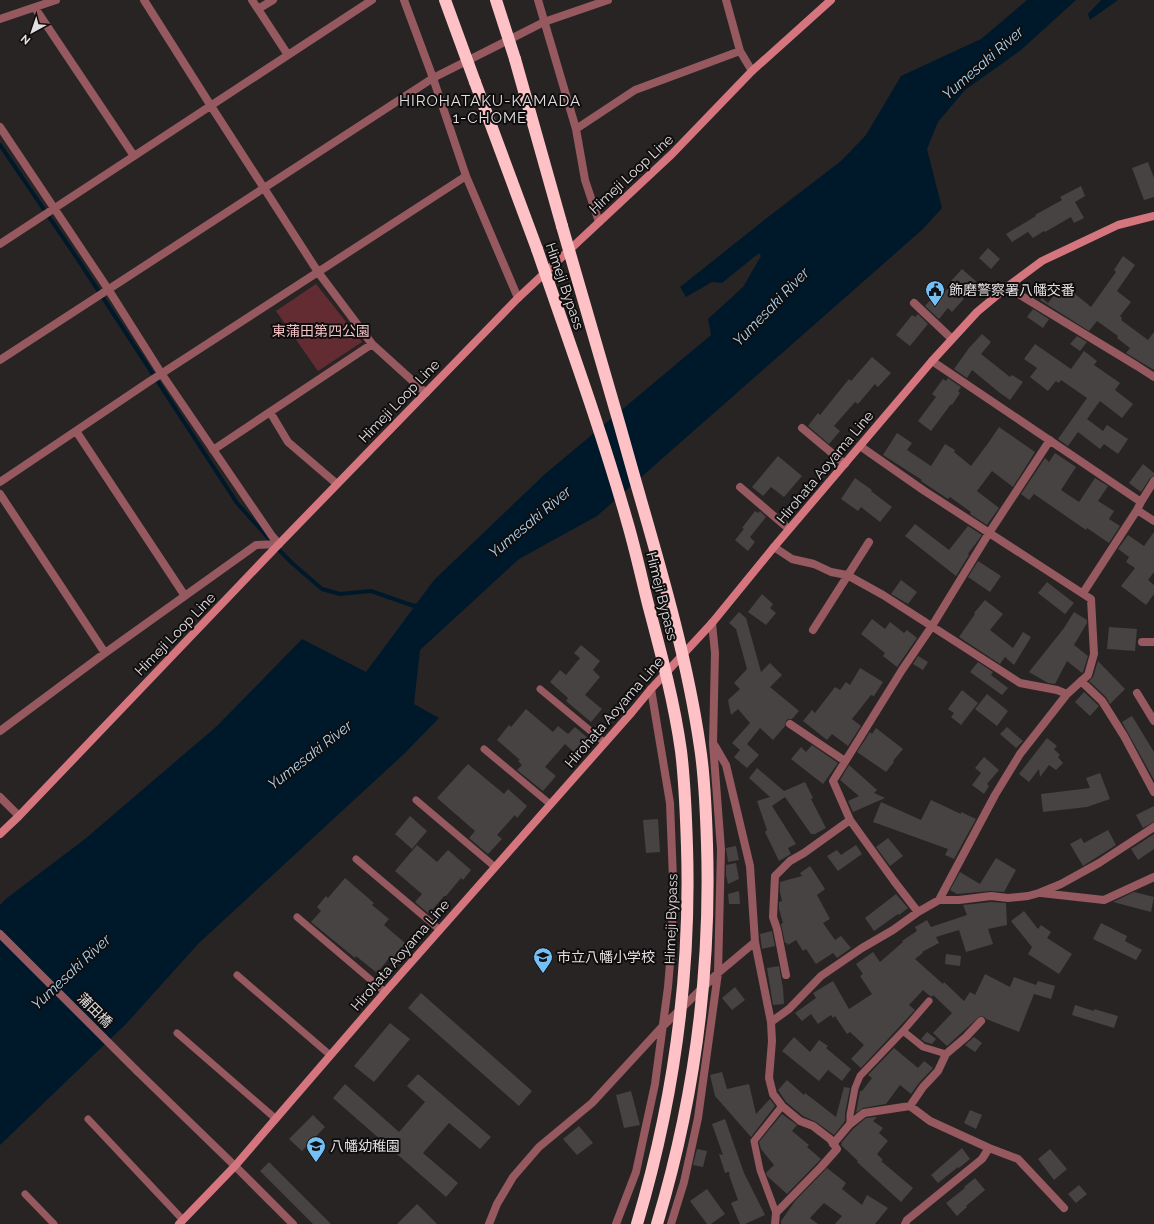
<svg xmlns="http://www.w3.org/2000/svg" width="1154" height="1224" font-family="Raleway,'Noto Sans JP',sans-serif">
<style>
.green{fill:#632c33}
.water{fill:#00192a}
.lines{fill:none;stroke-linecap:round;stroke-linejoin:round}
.stream{stroke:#00192a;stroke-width:4}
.building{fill:#484343}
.service{stroke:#95595f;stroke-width:7}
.minor{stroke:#95595f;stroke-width:8}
.tertiary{stroke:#95595f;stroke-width:8}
.secondary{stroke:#d5767f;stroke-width:8}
.motorway{stroke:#fec1c5;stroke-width:12}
.motorway-bridge{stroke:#fec1c5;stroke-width:12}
.labels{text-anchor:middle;stroke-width:4;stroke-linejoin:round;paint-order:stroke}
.street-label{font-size:14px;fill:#e2dfe0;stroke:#0f0d0d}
.poi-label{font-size:14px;fill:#e2dfe0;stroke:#0f0d0d;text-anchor:start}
.park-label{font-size:14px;fill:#f4c1c4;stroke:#0f0d0d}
.water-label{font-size:15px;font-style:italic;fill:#acd3f1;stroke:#0f0d0d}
.neighbourhood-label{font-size:15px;letter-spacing:1px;fill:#e2dfe0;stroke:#0f0d0d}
</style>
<rect width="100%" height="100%" fill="#282424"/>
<path class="green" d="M316,284l46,58 -44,29 -42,-60z"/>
<path class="water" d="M1027,0h49l-55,50 -56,40 -27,32 -11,27 15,59 -19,21 -326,287 -78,43 -99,91 -6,54 25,14 -34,35 -206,190 -73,81 -126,121v-240l7,-7 78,-59 132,-113 85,-87 64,33 68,-92 111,-106 166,-139 -3,-16 35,-32 18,-31 -2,-3 -37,30 -10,-1 -26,15 -6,-10 88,-70 73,-56 25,-26 35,-59 80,-37z
M1101,0h17l-28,20 -2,-6z"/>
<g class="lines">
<path class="stream" d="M0,145l79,116 158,242 35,39
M276,547l16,16 30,26 18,5 31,-3 43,15 4,-1"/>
</g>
<path class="building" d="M1148,162l6,16v19l-10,3 -12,-32z
M1081,186l4,10 -10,6 9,16 -10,5 -3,-6 -26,15 -1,-1 -11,7 -5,-6 -16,10 -6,-8 30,-18 -1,-1 27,-15 -2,-3z
M988,248l12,11 -9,10 -12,-11z
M1123,256l12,9 -18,26 14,11 -11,14 2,2 -1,2 27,20 6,-8v38l-28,-17 4,-5 -13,-10 1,-2 -21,-15 -8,10 -49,-31 2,-2 6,5 15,-19 28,23 25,-35 -2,-2z
M962,269l16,14 -26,29 -4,-4 -9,11 -14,-13 8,-9 4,4 16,-18 -2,-2z
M1033,309l16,10 -6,9 -16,-11z
M918,314l10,10 -18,22 -14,-11 16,-20 3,2z
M982,334l9,8 -10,12 29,23 2,-2 11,7 -13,18 -10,-7 -28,-23 -5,8 -13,-9 15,-21z
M1077,336l10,6 -7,9 -10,-7z
M1035,344l36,25 13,-18 13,10 -3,4 26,18 -5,7 18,14 -11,14 -22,-17 -13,18 16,12 4,-6 21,14 -10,15 -14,-10 -4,5 -22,-17 -10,14 -10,-7 29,-41 -26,-18 -2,3 -3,-2 -8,10 -18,-14 7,-9 -13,-9z
M872,357l19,16 -13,14 -3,-3 -17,20 -3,-2 -21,24 6,5 -11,13 -21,-18 10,-13 2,2 29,-36 2,2z
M948,378l13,9 -3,4 2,2 -8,12 -1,-1 -20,27 -13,-10 18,-24 -4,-3 11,-15 3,2z
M999,427l36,25 -22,35 -21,-16 -15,20 22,17 -12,17 -17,-11 1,-2 -21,-15 -2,2 -27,-18 1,-1 -39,-25 14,-22 15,10 -5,7 24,16 14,-22 10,6 -1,2 17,14 18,-24z
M1055,453l21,14 -15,23 18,12 16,-24 13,8 -10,15 16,10 -5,8 11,7 -11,17 -22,-15 -1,2 -52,-36 -5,6 -8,-6 24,-36 4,4z
M778,456l24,20 -18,21 -13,-10 -8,9 -11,-9z
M1143,464l11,9v3l-4,2 -9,14 -12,-9z
M855,478l17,12 -1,1 21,16 -12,15 -19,-15 -3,4 -17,-12z
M755,511l3,2 2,-2 6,6 -16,20 5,5 -7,9 -13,-11 9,-11 -2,-1z
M915,524l34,26 19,-24 14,9 -14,19 1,1 -13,21 -51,-40z
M1154,532v40l-6,8 6,5v9l-8,11 -25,-19 14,-18 -9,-6 3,-5 -11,-8 10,-14 16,11z
M978,561l23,15 -11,16 -22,-15z
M901,580l16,12 -9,12 -17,-10z
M1047,582l27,21 -9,11 -27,-21z
M762,594l11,10 -3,4 6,5 -10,12 -18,-13z
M985,600l18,14 -13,16 23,18 10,-16 8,5 -17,28 -9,-8 -5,7 -41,-27 16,-23 -1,-1z
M739,612l7,6 15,54 9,-9 12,12 -12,12 29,24 -7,8h-4l-2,2 -1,5 -12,14 -13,-12 -13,16 12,11 -12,13 -13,-11 6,-7 -8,-7 18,-20 -12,-14 -7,6 -3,-15 12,-11 -6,-6 13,-14 -11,-40 -7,-6z
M1074,612l13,8v3l-13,22 14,11 -5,16 -1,1 -15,-12 -12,23 -7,-1 -19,-11 35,-44z
M872,619l13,10 5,-7 14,11 3,-3 10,8 -20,29 -14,-11 2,-3 -24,-19z
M1109,627l28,2 -2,22 -28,-2z
M581,645l19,16 -7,9 7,7 -15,18 17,14 -11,13 -25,-21 2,-3 -18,-16 10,-12 6,5 14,-17 -6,-5z
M918,656l10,6 -5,8 -10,-6z
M1098,661l27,28 -15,15 -4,-7 -17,-16 4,-4z
M978,662l15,10 -2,3 17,13 -6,7 -32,-23z
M860,668l23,14 -9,14 -3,-1 -19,24 9,7 -13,20 -16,-12 -5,6 -24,-19 9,-11 3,3 20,-26 5,3 6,-8 4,3z
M962,690l16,13 -17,22 -10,-8 3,-4 -6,-4z
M1084,692l15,14 -9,10 -15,-14z
M987,694l21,17 -11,15 -22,-17z
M526,709l27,23 5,-6 10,8 7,-7 15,13 -13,15 -12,-11 -20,23 11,9 -13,15 -26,-21 5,-5 -4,-4 2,-1 -23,-20 12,-15 2,2z
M1132,716l22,36v28l-32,-58z
M1007,727l16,14 -7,7 -16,-14z
M876,728l27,21 -10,12 1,1 -8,10 -29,-20 13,-20 2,2z
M1047,738l10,8 -3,3 6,6 -2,2 5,6 -7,7 -7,-5 -9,12 -1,-8 -10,13 -10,-8z
M812,745l26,18 -15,21 -32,-25 10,-12 5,5z
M984,757l15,13 -12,14 2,2 -5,8 -12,-9 9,-12 -6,-5z
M468,764l36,30 4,-5 19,17 -10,12 -2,-3 -18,20 5,4 -14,15 -19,-16 6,-7 -38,-33z
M849,765l28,25 -3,3 11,5 -32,14 -5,-11 11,-5 -19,-16z
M757,768l27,23 21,-9 8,16 -2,1 15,29 -11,6h-4l-26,-37 -13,9 24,38 -8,4 3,6 -12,7 -14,-29 2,-2 -10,-29 13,-4 -21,-19z
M1100,773l10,26 -23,8 -44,5 -2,-18 49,-6 -4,-10z
M931,800l30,14v-2l15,7 -22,40 -9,-4 3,-6 -75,-27 8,-20 40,18z
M1154,806v16l-11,6 -7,-13z
M410,816l17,15 -15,18 -17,-15z
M658,819l2,33 -14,1 -3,-33z
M1108,830l8,15 -33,21 -13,-22 11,-6 3,5z
M1154,834v15l-16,11 -7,-11z
M888,838l15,18 -13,10 -14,-19z
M417,845l20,17 11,-12 23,20 -8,10 -2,-2 -15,18h-2l-15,18 -14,-12 7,-8 -27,-23z
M856,845l6,9 -24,17 -11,-15 10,-6 4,5z
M736,846l3,14 -11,2 -2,-14z
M996,858l20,12 -12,22 -14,-1 -33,3 -7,-4 10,-18 20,12z
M736,863l3,16 -11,5 -2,-9v-10z
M810,866l15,23 -8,6 13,24 -7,4 12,17 6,-4 10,12 -14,10 -4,-5 -17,11 -10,-15 -3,2 -7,-11 -8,5 -1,-2h-2l-4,-19 2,-1 -4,-14v-7l3,-1 -2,-9v-10l22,-6 -2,-3z
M345,878l29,25 -2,2 17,14 -5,6 21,18 -12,15 -2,-2 -14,17 -21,-17 -1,2 -44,-36 10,-11 -4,-4 9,-11 2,2z
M739,891l1,13h-11l-1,-10z
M1134,892l20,5 -3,15 -38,-10z
M896,894l12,14 -9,7 -1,-1 -24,17 -9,-13z
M991,902l15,1 1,22 -19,4 5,15 -27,8 -7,-22 -23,7 3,6 -17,9 1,1 -8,6 28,25 1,-2 20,19 6,-9 5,3 10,-21 25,13 4,-10 22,8 2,-4 17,5 -4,13 -17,-5 -15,38 -33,-13 -2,-2 -4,-1 -33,30 -14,-13 19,-20 -19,-18 -1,2 -2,-1 -7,-6 -14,15 6,5 -54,58 -10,-9 13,-14 -14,-13 -3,2 -12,-18 -2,2 -2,-3 -13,9 -7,-10 -9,7 -7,-8 21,-15 -3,-5 20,-12 16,28 23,-15 -12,-18 3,-2 -7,-10 17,-12 7,10 23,-20 -1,-1 15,-10 -2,-4 12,-7 4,7 36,-12 -4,-10z
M1024,911l14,18 3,-4 10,7 -4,6 25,16 -13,20 -31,-20 4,-7 -21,-26z
M1101,923l26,13 -2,5 17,9 -6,10 -43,-21z
M772,931l3,15 -13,3 -2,-15z
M946,954l15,2 -1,10 -15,-2z
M779,966l4,22 1,16 -11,1 -6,-37z
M735,987l10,13 -13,10 -10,-12z
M421,993l111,98 -13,15 -111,-98z
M1075,1005l19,6v-2l24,7 -4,12 -42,-13z
M390,1023l20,16 -36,43 -20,-16z
M927,1032l9,7 -4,5 -7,-2 -4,-3z
M794,1037l16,15 9,-12 9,6 -2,2 25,21 -9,12 -14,-11 -9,11 -37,-30z
M974,1037l8,6 -7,9 -10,-7z
M894,1048l24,20 6,-7 9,7 -14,15 -8,11 -11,-9 -14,19 -23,4 -7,5 4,-22h2l10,-13 -4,-3z
M722,1072l5,17 22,-5 7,30 14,-15 5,7 -24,31 -36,-41 -5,-21z
M418,1074l73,63 -11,12 -31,-26 -26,30 35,30 -12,14 -113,-99 12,-14 54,48 26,-30 -18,-16z
M787,1080l17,15 1,-2 31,24 8,-30 6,1 -5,26v7l-11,14 -18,-13 -13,-6 -17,-14 -8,-12z
M631,1091l9,34 -16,3 -8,-33z
M970,1110l12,5 -6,14 -12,-6z
M782,1114l15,11 -5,6 17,14 -2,2 14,12 -34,35 -20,-18 -1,-3 8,-8 -13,-16 -2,-7z
M313,1115l12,12 -23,24 -13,-12z
M877,1117l-4,4 10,7 -4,5 9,8 -11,13 6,6 -2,1 32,27 -12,14 -44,-40 1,-1 -17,-16 1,-2h-1l13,-15 12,-10z
M725,1119l19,54 21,42 -20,9h-5l-9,-21 7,-3 -9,-25 1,-2 -2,-1 -3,1 -6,-19 4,1 -11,-31z
M579,1126l14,17 -16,12 -14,-16z
M962,1148l8,11 -11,9 -1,-1 -20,16 -7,-8z
M697,1149l10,2 -4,16 -10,-2z
M1050,1149l17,20 -13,11 -16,-21z
M269,1162l62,62h-18l-53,-53z
M827,1168l19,15 -4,6 20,16 5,-10 21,13 -13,16h-40l7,-8 -18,-13 -14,15 8,6h-37v-3l14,-20z
M975,1178l10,12 -19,16 1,1 -10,9 -11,-13 19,-15 -1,-1z
M1079,1185l8,9 -11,9 -8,-9z
M707,1189l18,25 -14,10h-4l-17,-23z
M417,1204l20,20h-40z"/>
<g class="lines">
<path class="service" d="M540,689l65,54
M484,749l66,55
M416,800l79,67
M356,859l84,71
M297,917l88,75
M237,975l93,80
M903,1031l20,16 23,7
M177,1033l99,86
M88,1119l95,101
M850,1124v-9l5,-27 5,-12 43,-45 26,-30
M25,1194l29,30
M776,1213l-16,-43 -6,-29 28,-35"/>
<path class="minor" d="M144,0l67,106 107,166 54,72 54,49
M252,0l36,55
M404,0l29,78 33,98 52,122
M538,0l38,129 9,51 14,42
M726,0l14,51 12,20
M35,8l99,148
M258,9l15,-9
M0,19l56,-19
M0,127l108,162 53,84 111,163 7,8
M576,129l59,-39 105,-39
M0,244l372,-244
M1007,287l130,79 17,11
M914,303l38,36
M932,361l209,141
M270,412l18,30 49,42
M802,428l43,36
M76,431l109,165
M860,446l63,44 168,109 3,55 -6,21 -21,19 -47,60 -25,41 -56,105
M213,450l159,-106
M0,482l147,-99 319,-207
M740,487l49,42
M0,494l105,159
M1137,510l17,11
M774,547l18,12 22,5 17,8 16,3 36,20 137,88 37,7 10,4
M1083,593l54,-83 4,-8 13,-21
M813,630l56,-88
M1142,642h12
M1081,681l21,20 22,35 30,56
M1137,693l17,28
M790,724l55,37
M0,731l105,-78 151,-108 23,-1
M715,746l11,19 24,101 5,76 16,80 1,19 -3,37 4,16 9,12 18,15 13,5 17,13 7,10 -16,18 -45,46 -1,11
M0,797l19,19
M1041,893l63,7 50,-23
M918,912l-24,-31 -44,-61 -17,-39 69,-111 30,-44 57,-93 61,-93
M0,934l137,137
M786,975l-9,-46 -4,-12 2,-41 15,-15 14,-8 46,-33
M771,1022l18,-13 32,-33 41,-28 31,-18 25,-18 21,-12h20l32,-4 17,2 20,-2 11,-3 22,-9 38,-21 55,-36
M910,1106l13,-19 15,-16 8,-17 20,-17 15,-16
M833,1144l17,-20 14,-11 46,-7 20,15 59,27 29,11 46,49
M235,1166l58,58
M489,1224l8,-20 16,-27 26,-30 53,-44 70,-76 56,-54 37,-31
M616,1224l20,-52 19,-88 13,-97 4,-48 1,-60 -3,-76 -19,-114
M671,1224l13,-42 14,-64 20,-145 3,-124 -8,-105 2,-91 -3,-30
M905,1224l2,-4 75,-61 7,-11"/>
<path class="tertiary" d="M0,360l433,-282 111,-56 64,-22
M137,1071l98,95"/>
<path class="secondary" d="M0,834l19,-18 260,-272 239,-246 154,-144 80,-83 79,-71
M179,1224l56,-58 150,-174 247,-280 19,-23 61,-66 62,-76 158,-186 45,-49 30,-25 35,-26 76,-36 36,-9"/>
<path class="motorway" d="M515,59l47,167
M475,82l62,167"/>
<path class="motorway-bridge" d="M445,0l30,82
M496,0l19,59
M562,226c25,85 50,171 74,257 25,87 51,174 64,264 5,32 6,65 7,97 4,128 -13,257 -50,380
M537,249c31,90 64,180 90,272 8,27 14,55 21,83 13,49 26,97 33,147 4,32 5,64 6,96 4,129 -13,253 -50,377"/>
</g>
<defs>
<symbol id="civic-pin" viewBox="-11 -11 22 30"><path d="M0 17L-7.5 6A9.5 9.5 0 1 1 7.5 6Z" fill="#74c0f6" stroke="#0f0d0d"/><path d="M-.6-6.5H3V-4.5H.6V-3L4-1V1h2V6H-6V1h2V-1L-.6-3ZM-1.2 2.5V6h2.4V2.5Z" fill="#111"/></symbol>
<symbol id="school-pin" viewBox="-11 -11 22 30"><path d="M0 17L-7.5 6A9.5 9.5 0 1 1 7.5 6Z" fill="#74c0f6" stroke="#0f0d0d"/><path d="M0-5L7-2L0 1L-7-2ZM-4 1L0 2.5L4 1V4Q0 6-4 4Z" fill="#111"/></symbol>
</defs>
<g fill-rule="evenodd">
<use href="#civic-pin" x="924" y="279" width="22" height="30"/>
<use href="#school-pin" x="532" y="946" width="22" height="30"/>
<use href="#school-pin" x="305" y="1135" width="22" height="30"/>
</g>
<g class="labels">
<g class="street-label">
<text transform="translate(631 174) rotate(-43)" y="5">Himeji Loop Line</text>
<text transform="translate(565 286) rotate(71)" y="5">Himeji Bypass</text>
<text transform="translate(399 401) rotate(-46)" y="5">Himeji Loop Line</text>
<text transform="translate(825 467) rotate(-50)" y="5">Hirohata Aoyama Line</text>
<text transform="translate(662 596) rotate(76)" y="5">Himeji Bypass</text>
<text transform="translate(175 634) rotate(-46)" y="5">Himeji Loop Line</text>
<text transform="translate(614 712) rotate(-49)" y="5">Hirohata Aoyama Line</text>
<text transform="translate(671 919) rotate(-88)" y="5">Himeji Bypass</text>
<text transform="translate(400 955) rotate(-49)" y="5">Hirohata Aoyama Line</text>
<text transform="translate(95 1010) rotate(45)" y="5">蒲田橋</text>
</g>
<g class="poi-label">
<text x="949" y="295">飾磨警察署八幡交番</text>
<text x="557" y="962">市立八幡小学校</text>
<text x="330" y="1151">八幡幼稚園</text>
</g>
<g class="park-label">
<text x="321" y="336">東蒲田第四公園</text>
</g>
<g class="water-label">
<text transform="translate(983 63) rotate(-41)" y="5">Yumesaki River</text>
<text transform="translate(771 307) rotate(-46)" y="5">Yumesaki River</text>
<text transform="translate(530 522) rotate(-40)" y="5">Yumesaki River</text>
<text transform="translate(310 755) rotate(-38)" y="5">Yumesaki River</text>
<text transform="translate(71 972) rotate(-43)" y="5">Yumesaki River</text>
</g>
<g class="neighbourhood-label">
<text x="490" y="106">HIROHATAKU-KAMADA<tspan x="490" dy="17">1-CHOME</tspan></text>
</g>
</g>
<g transform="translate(32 32) rotate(220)" stroke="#0f0d0d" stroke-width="3" paint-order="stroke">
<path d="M0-3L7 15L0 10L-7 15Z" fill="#e2dfe0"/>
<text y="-6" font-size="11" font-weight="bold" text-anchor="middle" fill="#e2dfe0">N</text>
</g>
</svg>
